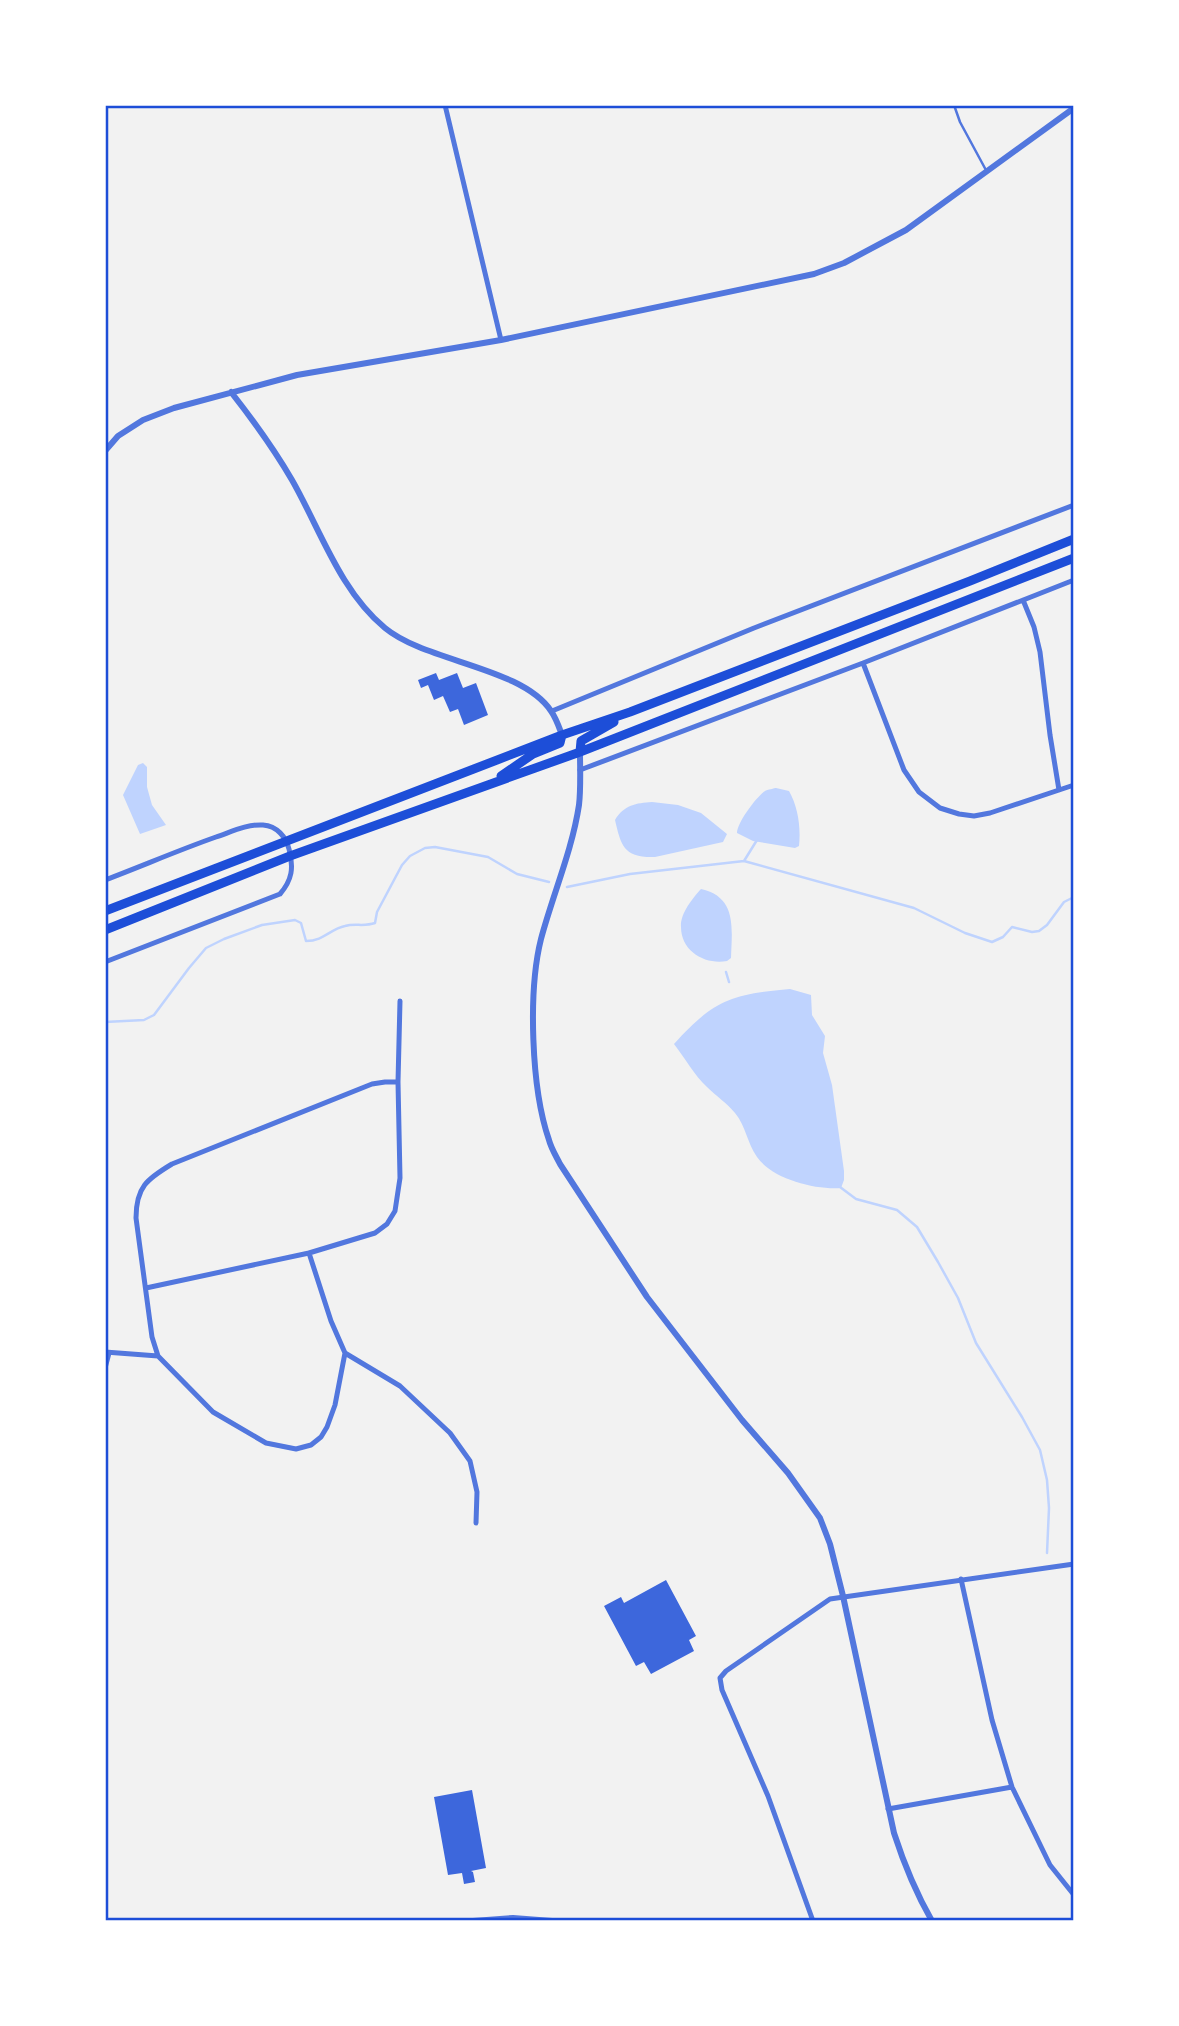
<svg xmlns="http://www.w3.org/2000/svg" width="1179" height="2026" font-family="'IBM Plex Serif',serif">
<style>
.water{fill:#bfd3fe}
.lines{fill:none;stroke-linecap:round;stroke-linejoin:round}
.stream{stroke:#bfd3fe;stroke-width:2.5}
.building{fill:#3d67dc}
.service{stroke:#5277de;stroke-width:2.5}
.minor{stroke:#5277de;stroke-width:5}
.tertiary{stroke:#5277de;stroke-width:6}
.trunk{stroke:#1d4ed8;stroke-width:9}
.neatline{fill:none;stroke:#1d4ed8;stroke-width:2.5}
</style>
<rect width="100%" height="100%" fill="#f2f2f2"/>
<path class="water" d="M143,763l4,4v20l5,18 14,20 -26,9 -17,-39 15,-30z
M776,788l13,3c9,16 12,36 10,55l-4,2 -42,-7 -16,-8c0,-10 19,-36 28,-42 2,-1 10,-3 11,-3z
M652,802l26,3 23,8 26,21 -4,8 -68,15c-31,1 -34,-11 -40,-37 9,-15 21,-17 37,-18z
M701,889c36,8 31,39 30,69l-4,3c-21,4 -46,-9 -46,-34 -1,-13 11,-28 20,-38z
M790,989l21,6 1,20 13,21 -2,17 9,32 12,86v9l-3,8c-26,2 -69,-9 -84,-31 -10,-14 -11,-31 -22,-44 -8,-10 -19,-17 -28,-26 -13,-12 -22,-29 -33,-43 40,-44 57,-50 116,-55z"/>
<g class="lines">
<path class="stream" d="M744,861l13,-21
M567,887l63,-13 114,-13 170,47 51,25 27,9 11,-5 9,-10 20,5 7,-1 8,-6 17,-23 10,-5
M726,972l3,10
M105,1022l39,-2 10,-5 35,-47 17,-20 18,-9 38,-14 33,-5 6,3 5,18c18,0 24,-12 39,-15 10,-3 19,1 30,-3l2,-11 25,-47 8,-9 15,-8 10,-1 53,10 29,17 32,8
M840,1187l16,12 41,11 20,17 21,35 20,36 18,45 46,74 18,33 7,30 2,28 -2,45"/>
</g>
<path class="building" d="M436,673l3,7 18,-7 6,15 13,-5 12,32 -24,10 -6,-16 -8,3 -7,-16 -9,4 -6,-15 -7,3 -3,-8z
M666,1580l30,56 -7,4 5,11 -43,23 -7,-12 -8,4 -32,-60 17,-9 3,6z
M472,1790l14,78 -15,3 2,1 2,10 -11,2 -2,-11 -14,2 -14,-78z"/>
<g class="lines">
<path class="service" d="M954,105l6,17 27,50"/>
<path class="minor" d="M445,105l56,235
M1023,600l11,27 6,25 10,83 9,55
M863,663l41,107 15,22 21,16 19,6 15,2 16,-3 84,-28
M552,711l202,-83 320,-123
M580,770l283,-107 211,-83
M105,880c37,-14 74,-30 111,-43 15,-5 31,-13 47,-12 14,1 23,12 26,24 5,19 3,31 -9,45l-175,68
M309,1253l22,68 14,32
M146,1288l163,-35 66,-20 12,-9 8,-13 5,-33 -2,-96 2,-81
M105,1352l53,4
M345,1353l-10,52 -8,22 -6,10 -10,8 -15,4 -30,-6 -53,-31 -55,-56 -6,-19 -16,-119c0,-31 11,-39 36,-54l200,-80 13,-2h13
M345,1353l55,33 50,47 20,28 7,31 -1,31
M105,1368l4,-15
M961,1579l31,141 20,67 38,78 24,30
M888,1809l124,-22
M813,1921l-45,-125 -46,-106 -2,-12 6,-7 104,-72 244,-35"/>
<path class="tertiary" d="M231,392c22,28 43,57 61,88 28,49 48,111 93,148 41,34 137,39 166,83 5,7 8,16 11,24
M105,451l13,-15 25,-16 31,-12 123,-33 204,-35 313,-66 30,-11 62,-33 168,-122
M580,752c0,17 1,36 -1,53 -7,46 -26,89 -38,134 -13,52 -10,149 8,201 2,8 7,16 11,24l87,133 95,123 46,53 32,45 10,26 13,52 51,237c10,31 22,60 38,88
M473,1921l40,-3 39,3"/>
<path class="trunk" d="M580,752l1,-11 33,-19
M501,776l32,-22 27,-11 2,-8
M105,911l457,-176 68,-23 340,-131 104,-42
M105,930l185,-74 290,-104 494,-194"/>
</g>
<rect width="1179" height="2026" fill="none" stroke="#ffffff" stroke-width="214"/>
<rect x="107" y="107" width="965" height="1812" class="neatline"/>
</svg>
